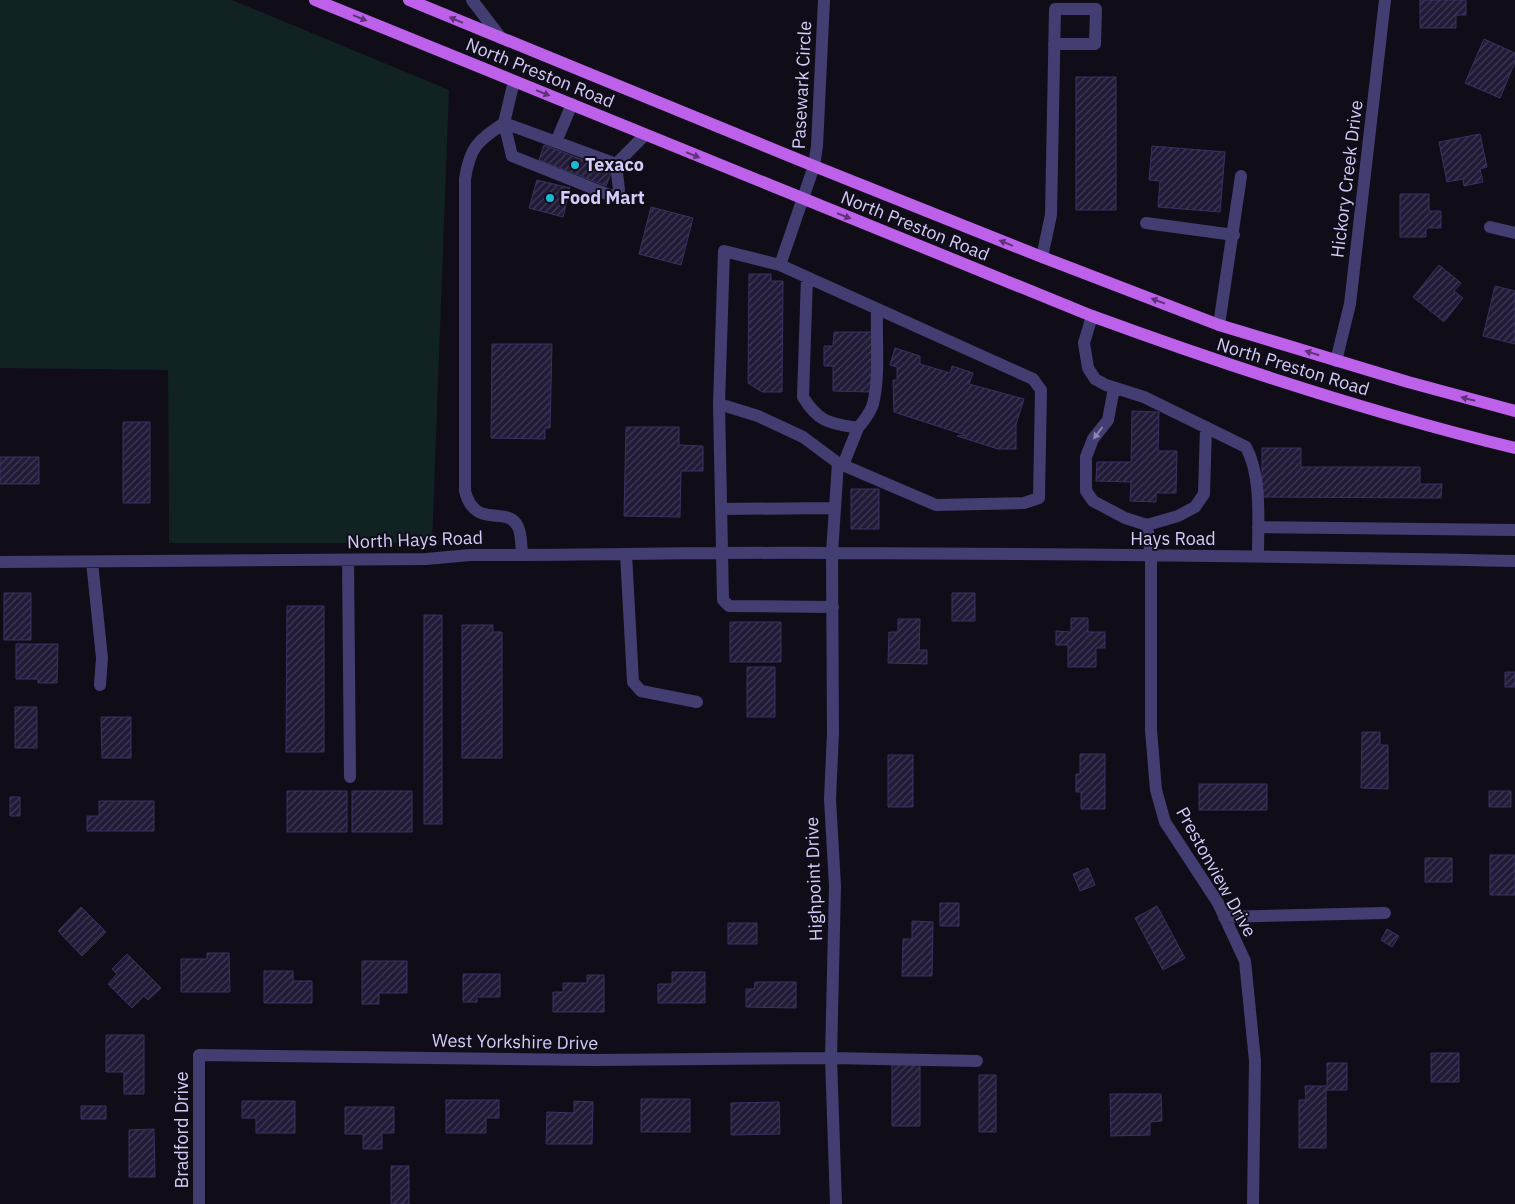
<svg xmlns="http://www.w3.org/2000/svg" width="1515" height="1204" font-family="'IBM Plex Sans',sans-serif">
<style>
.grass{fill:#122}
.building{fill:url(#building-hatch);stroke:#3c3061}
.lines{fill:none;stroke-linecap:round;stroke-linejoin:round}
.minor{stroke:#423e72;stroke-width:12}
.major{stroke:#bd61ea;stroke-width:12}
.oneway{fill:#5e3377}
.oneway2{fill:#8a85b5}
.poi-dot{fill:#1db8d3;stroke:#100d19;stroke-width:2}
.labels{text-anchor:middle;stroke-width:4;stroke-linejoin:round;paint-order:stroke}
.street-label{font-size:18px;fill:#d3ccf8;stroke:#100d19}
.poi-label{font-size:18px;font-weight:bold;fill:#d3ccf8;stroke:#100d19;text-anchor:start}
</style>
<defs>
<pattern id="building-hatch" width="6" height="6" patternUnits="userSpaceOnUse" patternTransform="scale(1.25)"><rect width="6" height="6" fill="#221b38"/><path d="M-1 1l2-2M0 6l6-6M5 7l2-2" fill="none" stroke="#413b56"/></pattern>
</defs>
<rect width="100%" height="100%" fill="#100d19"/>
<path class="grass" d="M0,0h232l217,90 -17,453h-263l-1,-173 -168,-2z"/>
<path class="building" d="M1420,0h46v15h-10v13h-36z
M1484,39l31,14v9l-15,36 -35,-15z
M1076,77h40v133h-40z
M1480,134l7,33 -7,2 3,13 -19,4 -1,-7 -16,3 -8,-40z
M544,145l68,26 -6,15 -67,-26z
M1152,146l73,6 -5,60 -62,-5 2,-26 -11,-1z
M537,180l33,8 -7,29 -34,-9z
M1400,194h29v17h12v17h-15v9h-26z
M651,207l42,11 -12,47 -42,-11z
M1439,265l22,18 -7,8 9,7 -19,24 -31,-25z
M749,274h22v7h12l-1,111h-20l-14,-9z
M1495,286l20,5v53l-32,-8z
M834,332h38l-1,60 -38,-1v-25h-9v-20h9z
M492,344h60l-2,84h-5v11l-54,-1z
M895,348l25,8v8l30,9 2,-7 21,7 -4,11 55,15 -8,25v25h-18l-41,-13 8,-1 -71,-23 -1,-32h4v-13l-7,-2z
M1132,411l27,1 -1,39h19l-1,42h-20v9l-26,-1 1,-19 -35,-1 1,-19h34z
M123,422h27v81h-27z
M626,427h53v18l24,1v25h-22l-1,46 -56,-1z
M1262,448h39v19h119v17h22l-1,14 -179,-1z
M0,457h39v27h-39z
M851,489h28v40h-28z
M4,593h27v47h-27z
M952,593h23v28h-23z
M287,606h37v146h-38z
M424,615h18v209h-18z
M1071,618h17v14h17v16h-9v19h-28v-22h-12v-14l15,1z
M898,619h22l-1,31h8v14l-39,-1 1,-31h9z
M730,622h51v40h-51z
M462,625h31v7h9v126h-40z
M16,644h42l-1,39h-19v-4h-22z
M747,667h28v50h-28z
M1505,672h10v15h-10z
M15,707h22v41h-22z
M101,717h30v41h-29z
M1362,732h18v13h8v44l-27,-1z
M1080,754h25v55h-24v-17h-5v-18h4z
M888,755h25v52h-25z
M1199,784h68v26h-68z
M287,791h60v41h-60z
M352,791h60v41h-60z
M1489,791h22v16h-22z
M10,797h10v19h-10z
M99,801h55v30h-67v-15h12z
M1490,855h25v40h-25z
M1425,858h27v24h-27z
M1088,868l7,17 -15,6 -7,-17z
M940,903h19v23h-19z
M1157,906l28,52 -22,12 -28,-52z
M81,907l25,25 -24,24 -24,-25z
M912,921l21,1 -1,54h-30l1,-37h9z
M728,923h29v21h-29z
M1387,929l12,7 -7,11 -11,-7z
M207,953h22l1,39h-49v-33h26z
M127,954l34,34 -13,12 -4,-4 -12,12 -24,-24 9,-10 -5,-5z
M362,961h45v32h-28v11h-17z
M264,971h29v10h19v22h-48z
M672,972h33v31h-47v-19h14z
M463,974h37v23h-23v5h-14z
M587,975h17v37h-51v-20h10v-9h24z
M755,982h41v26l-50,-1v-18h8z
M106,1035h38v59h-20v-22h-18z
M1431,1053h28v29h-28z
M1327,1063h20v27h-21v58h-27v-48h7l-1,-14h22z
M892,1064h28v62h-28z
M979,1075h17v57h-17z
M1110,1094h51l1,27 -12,1v13l-39,1z
M641,1099h49v33h-49z
M446,1100h53v18h-13v15h-40z
M242,1101h53v32h-39v-15h-14z
M574,1101l19,1 -1,42h-46l1,-32 27,1z
M779,1102l1,32 -49,1v-32z
M81,1106h25v13h-25z
M345,1107h49v26h-12v16h-19v-15h-18z
M154,1129l1,48h-26v-47z
M391,1166h18v38h-18z"/>
<g class="lines">
<path class="minor" d="M472,0l29,38
M824,0l-7,146 -3,20 -34,99 253,114 8,11 -2,108 -15,5 -88,2 -98,-42 -6,90 1,180 -3,66 5,87 -4,172 5,146
M514,81l-10,42 112,41 29,-29
M556,142l16,-38
M1146,223l88,12
M1490,227l25,6
M1042,257l9,-42 4,-206h41l-1,35h-41
M780,265l-56,-14 -5,153 39,12 45,21 35,26
M807,277l-4,120c16,26 27,26 55,31l-15,37
M1092,316l-8,27 4,25 7,11 11,6 38,12 102,50c16,30 12,74 12,108
M1219,325l22,-149
M1336,361l14,-57 35,-304
M1114,388l-6,32 -15,19 -7,18v34l7,10 32,17 22,7 31,-9 17,-9 9,-13 2,-67
M719,404l4,196 6,6 104,1
M858,428c6,-8 12,-14 15,-24 7,-27 3,-66 4,-95
M721,509l114,-1
M1147,525l4,32v173l5,60 9,32 53,81 27,58 10,100 -2,143
M1258,527l257,3
M626,554l7,128 8,9 56,11
M522,555c-1,-9 0,-20 -4,-28 -10,-23 -43,4 -53,-36v-312c5,-33 13,-38 39,-56l8,33 100,40 5,-2 2,-4 -3,-26
M348,560l2,217
M0,562l426,-3 44,-4c121,0 242,-3 362,-2 228,1 456,3 683,8
M92,562l10,96 -2,27
M1224,917l161,-4
M199,1204v-149l395,5 237,-2 146,3"/>
<path class="major" d="M315,0l777,316c139,51 279,97 423,132
M409,0l405,166 228,91 177,68 189,57 107,29"/>
</g>
<defs><path id="oneway-solid" d="M-6-.8H1V-3.2L6.5 0L1 3.2V.8H-6Z" transform="scale(1.25)"/></defs>
<g class="oneway">
<use href="#oneway-solid" transform="translate(360 18) rotate(22)"/>
<use href="#oneway-solid" transform="translate(456 20) rotate(-157)"/>
<use href="#oneway-solid" transform="translate(543 93) rotate(22)"/>
<use href="#oneway-solid" transform="translate(693 155) rotate(22)"/>
<use href="#oneway-solid" transform="translate(844 216) rotate(22)"/>
<use href="#oneway-solid" transform="translate(1006 243) rotate(-158)"/>
<use href="#oneway-solid" transform="translate(1158 301) rotate(-159)"/>
<use href="#oneway-solid" transform="translate(1312 353) rotate(-163)"/>
<use href="#oneway-solid" transform="translate(1468 399) rotate(-166)"/>
</g>
<use class="oneway2" href="#oneway-solid" transform="translate(1098 433) rotate(127)"/>
<g class="poi-dot">
<circle cx="575" cy="165" r="5"/>
<circle cx="550" cy="198" r="5"/>
</g>
<g class="labels">
<g class="street-label">
<text transform="translate(540 73) rotate(22)" y="6">North Preston Road</text>
<text transform="translate(802 85) rotate(-87)" y="6">Pasewark Circle</text>
<text transform="translate(1347 179) rotate(-83)" y="6">Hickory Creek Drive</text>
<text transform="translate(915 226) rotate(22)" y="6">North Preston Road</text>
<text transform="translate(1293 367) rotate(17)" y="6">North Preston Road</text>
<text x="1173" y="545">Hays Road</text>
<text transform="translate(415 540) rotate(-2)" y="6">North Hays Road</text>
<text transform="translate(1216 872) rotate(61)" y="6">Prestonview Drive</text>
<text transform="translate(814 879) rotate(-92)" y="6">Highpoint Drive</text>
<text transform="translate(515 1042) rotate(1)" y="6">West Yorkshire Drive</text>
<text transform="translate(182 1130) rotate(-90)" y="6">Bradford Drive</text>
</g>
<g class="poi-label">
<text x="585" y="171">Texaco</text>
<text x="560" y="204">Food Mart</text>
</g>
</g>
</svg>
